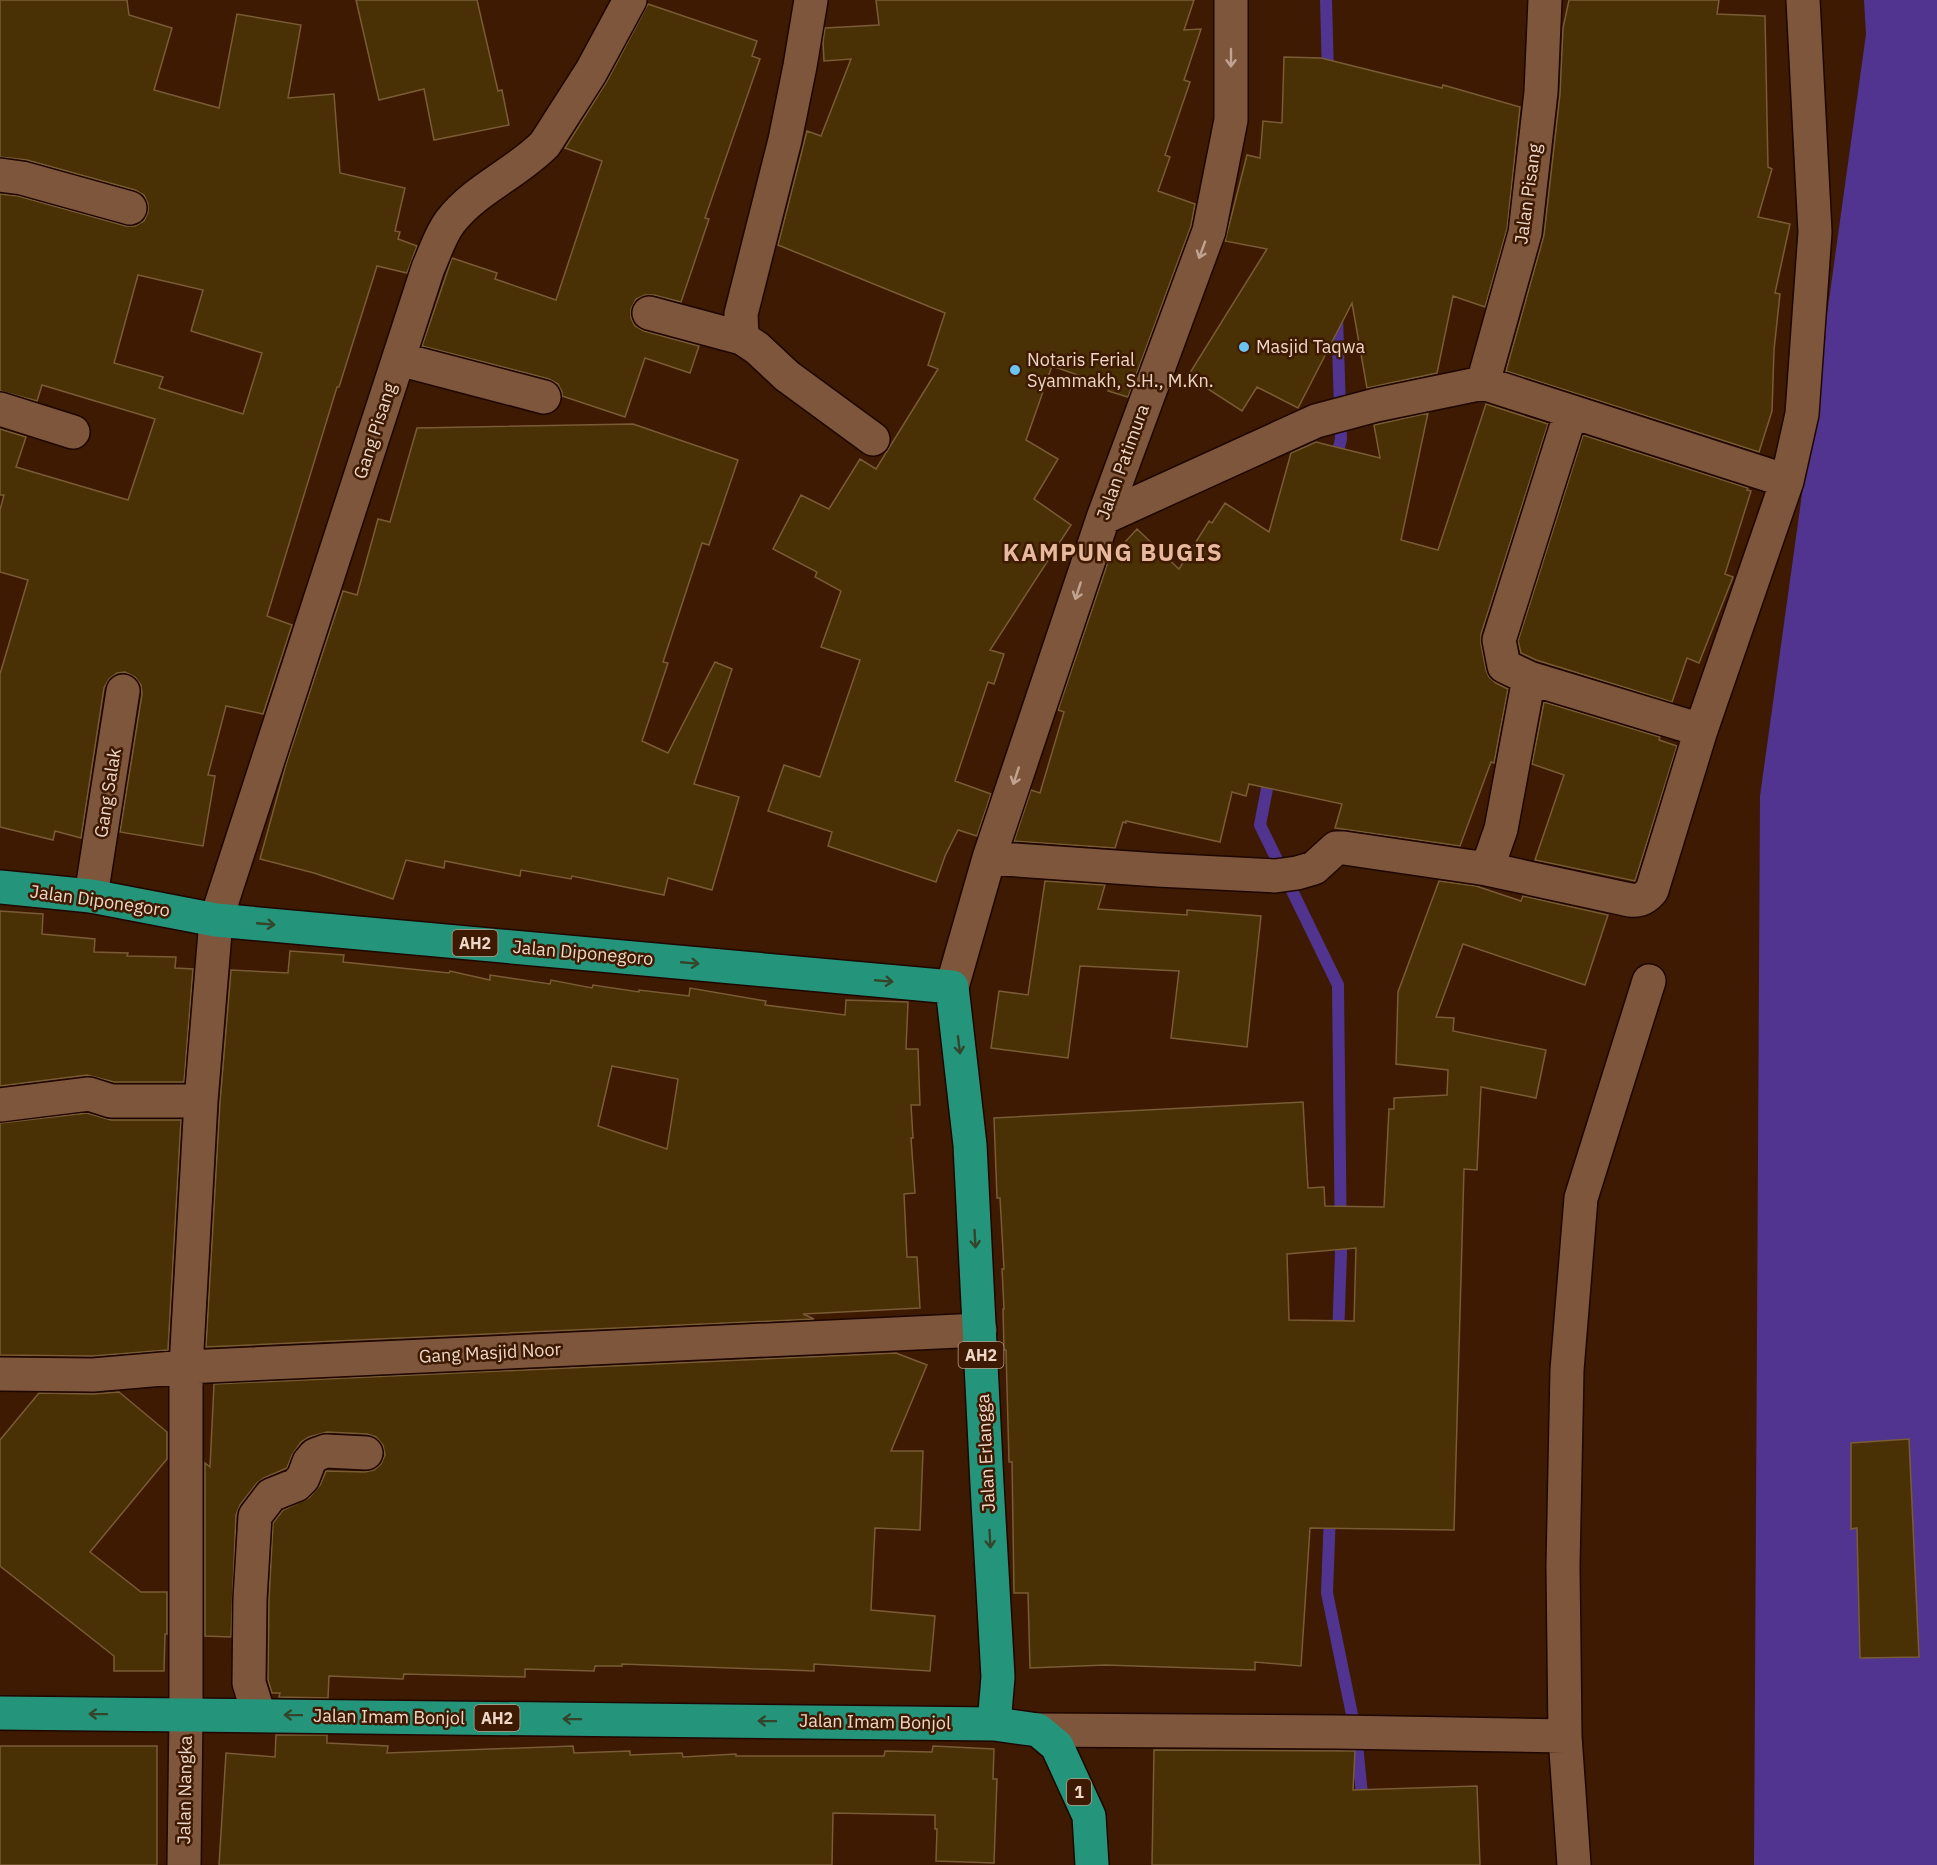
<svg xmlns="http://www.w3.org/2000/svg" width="1937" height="1865" font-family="'IBM Plex Sans',sans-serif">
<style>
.water{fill:#513490}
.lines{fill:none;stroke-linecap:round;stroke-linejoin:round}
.stream{stroke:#513490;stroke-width:12}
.building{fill:#4a3005;stroke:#795c36;stroke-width:1.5;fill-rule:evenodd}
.minor-casing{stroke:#1f0600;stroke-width:36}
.highway-casing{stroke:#1f0600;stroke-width:36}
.minor{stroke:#7e563c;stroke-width:33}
.highway{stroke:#24957b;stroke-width:33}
.oneway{stroke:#c1a390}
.oneway2{stroke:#34452c}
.poi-dot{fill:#6bc3f2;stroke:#3d1a01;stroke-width:2}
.labels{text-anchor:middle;stroke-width:5;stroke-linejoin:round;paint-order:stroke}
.shield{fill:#3d1a01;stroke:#b99e8c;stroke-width:1.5}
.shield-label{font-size:16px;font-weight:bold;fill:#eed7c8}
.street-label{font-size:18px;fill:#eed7c8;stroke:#3d1a01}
.poi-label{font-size:18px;fill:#eed7c8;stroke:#3d1a01;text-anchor:start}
.district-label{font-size:24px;font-weight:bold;letter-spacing:1.5px;fill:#e7b99d;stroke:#3d1a01}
</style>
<rect width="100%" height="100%" fill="#3d1a01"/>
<path class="water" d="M1864,0h73v1865h-183l6,-1069 106,-762z"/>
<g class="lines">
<path class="stream" d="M1326,0l2,74
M1335,463l6,-24 -4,-123
M1270,773l-10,52 78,160 3,268 -3,84
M1330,1513l-3,80 29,141 7,71"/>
</g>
<path class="building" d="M0,0h127l2,15 43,13 -18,62 65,18 18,-94 64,11 -13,73 46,-4 6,79 65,15 -10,43 5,1 -2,7 19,7 -10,27 -30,-7 -38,121h-2l-70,229 25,9 -29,89 -37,-8 -18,69 7,1 -12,70 -83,-14 22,-138 -1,-9 -6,-8 -10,-5 -8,1 -8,6 -5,9 -23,150 -26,-7 -2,9 -53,-13v-153l28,-94 -28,-8v-62l4,-15h-4v-66l26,8 -10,30 112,33 27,-81 -113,-34 -5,16 -37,-10v-197l18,2 108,30h9l9,-5 4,-9v-8l-4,-9 -9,-5 -108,-30 -27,-3zM138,275l65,15 -12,41 71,22 -19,61 -84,-26 4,-11 -49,-14z
M356,0h121l21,91 4,-1 7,35 -75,15 -10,-51 -45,11z
M876,0h318l-10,30 17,-1 -17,51 6,2 -25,73 5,2 -12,34 37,13 -4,22 -63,171 -20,-6 1,-5 -57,-20 -26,74 32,19 -24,40 37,26 -81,125 14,4 -10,30 -6,-2 -33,99 36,13 -14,42 -19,-6 -13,26 -9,26 -108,-36 4,-14 -64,-21 16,-46 36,12 40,-117 -39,-13 20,-56 -26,-14 2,-5 -44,-23 28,-54 28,14 31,-50 16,10 62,-100 -10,-4 17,-52 -167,-68 29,-114 14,5 30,-77 -27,2 -1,-19 2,-14 54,-3z
M1569,0h150l-2,14 48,2 3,151 4,2 -14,48 32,7 -15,69 5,1 -6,56 -2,61 -13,41 -253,-81 38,-136 16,-141 3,-66z
M648,4l109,37 -5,15 8,3 -55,159 4,1 -28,83 -27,-7h-9l-9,4 -5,10v9l4,8 9,5 55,15 -9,27 -45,-15 -20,59 -63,-21v-4l-4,-8 -9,-5 -127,-33 30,-88 45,15 -2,6 61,21 46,-139 -37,-13 42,-67z
M1284,57l37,1 121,30 1,-3 77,22 -13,122 -22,78 -32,-11 -16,77 -70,15 -15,-85 -54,105 -41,-21 -15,24 -54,-35 79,-127 -42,-8 22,-86 13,3 3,-37 19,2z
M1486,404l62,20 -67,210v10l5,26 3,7 7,6 12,6 -14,74 -3,-1 -31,84 -125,-18 7,-24 -93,-20 -3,12 -14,-4 -12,50 -94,-21v2l-3,-1 -8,26 -101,-7 17,-51 9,3 24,-81 -6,-2 53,-157 3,1 23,-25 42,40 30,-48 3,2 13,-20 44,29 22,-79 25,-11 64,16 -6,-33 54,-12 -27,127 37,10z
M633,424l105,36 -29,85 -7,-2 -39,119 5,1 -26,78 26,12 47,-91 17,7 -38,115 45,13 -27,93 -44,-12 -4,17 -92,-19 -1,3 -50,-9 -1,6 -75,-15 -1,7 -38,-8 -13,39 -79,-26 -54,-14 27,-98 56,-170 14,4 21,-76 12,3 27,-94z
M1583,435l165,53 -1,2 4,1 -26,83 8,3 -34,86 -12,-5 -15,44 -136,-42 -15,-7 -3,-12z
M1544,702l116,35 -1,3 18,6 -42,135 -100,-21 29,-85 -32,-11z
M1045,881l60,4 -7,24 89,6v-5l74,6 -14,131 -76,-9 8,-67 -99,-5 -12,92 -77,-10 8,-57 29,4z
M1439,881l37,5 45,15 2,-5 85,19 -23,70 -122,-41 -27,73 18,1 -1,13 93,19 -10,48 -55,-11 -4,83 -13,-1 -10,361 -144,-2 -9,138 -46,-4v8l-150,-5 -75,3 -2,-75h-14l-2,-131h-3l-3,-112h-2l-1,-41h1l-2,-40h2l-4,-71h-3l-3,-80 309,-16 5,86 16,-1 1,19 59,1 5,-98h5v-11l53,-3 1,-25 -52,-6 2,-72zM1356,1248l-2,73 -65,-1 -2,-66z
M0,911l43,3 -1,20 53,5 -1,13 34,1 -1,3 49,1 -1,11 18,1 -9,113h-70l-27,-7 -87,11z
M290,951l54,4 -1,7 106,11 1,-2 40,9v-5l60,9 1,-4 41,8 1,-3 46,7v-2l50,6 1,-8 76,13 -1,4 80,10 1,-15 62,2 -2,47h12l2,56h-9l2,33h-2l4,55 -11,1 3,63h10l3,51 -117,6 11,5 -608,28 14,-245 11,-132 57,3zM612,1066l66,13 -11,70 -69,-23z
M87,1113l24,7h70l-13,230 -76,6 -92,-1v-232z
M896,1353l31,12 -36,86h32l-3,79 -45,-2 -4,82 64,6 -5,55 -116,-7v7l-192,-7v2h-27l-1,5 -69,-2v8l-121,-3 -1,5 -74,-3 -1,22 -49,-1 1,-4h-8l-4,-13 1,-80 4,-77 10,-13 26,-12 11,-13 6,-14 39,1 9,-2 7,-6 4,-9 -2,-10 -7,-8 -9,-3 -40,-2 -18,5 -8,5 -9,13 -5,13 -23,10 -7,5 -17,22 -4,10 -5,122 -26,-1v-173l5,4 4,-83z
M119,1392l48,40v27l-77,93 51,40h26v42h-2l-1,37h-50v-15l-114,-90v-126l39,-47 54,1z
M1909,1439l10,218 -59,1 -3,-130 -6,1v-86z
M276,1735h51v8l61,3 -1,7 186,-7 1,7 56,-2v4l52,-2 1,4 53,-3v2h148l1,-5 47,1 1,-6 61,3 -1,30h4l-3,84 -58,-2 1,-32h-2v-14l-102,-2 -1,52h-613l7,-112 49,4z
M0,1746h157v119h-157z
M1154,1750l201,1 -2,39 124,-4 3,79h-328z"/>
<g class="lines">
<defs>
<path id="minor" d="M811,0l-11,66 -15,74 -44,174 1,24 15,10 30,28 86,63
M0,175l22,3 108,30
M649,313l93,25
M399,359l145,38
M1483,383l42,-150 16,-141 4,-92
M0,409l73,23
M1571,412l-72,228 5,26 25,12 172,52
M1103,518l213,-97 60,-16 107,-22 304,98
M989,858l169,12 117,6 22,-3 17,-5 22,-20h8l143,21 143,31c10,1 16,-2 22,-10l49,-160 86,-249 15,-67 13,-182 -12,-232
M1487,869l14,-40 28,-151
M91,896l32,-205
M952,987l37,-129 114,-340 106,-287 22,-111v-120
M0,1105l89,-11 22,7h90
M0,1374l93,1 93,-8 794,-37
M259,1715l-10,-32 1,-84 5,-83 16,-21 25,-10 7,-7 6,-16 6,-7 11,-4 40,2
M1038,1730l300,2 227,4
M184,1865l2,-149v-349l15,-266 15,-181 212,-652c7,-15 12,-33 22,-46 25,-33 67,-49 95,-78l46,-72 39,-72
M1574,1865l-9,-129 -2,-170 4,-196 14,-172 68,-217"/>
<path id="highway" d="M0,887l91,9 125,24 736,67 18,158 17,339 11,193 -4,47
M0,1713l994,11 44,6 19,16 32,70 3,49"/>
</defs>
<use href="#minor" class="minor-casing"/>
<use href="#highway" class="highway-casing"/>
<use href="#minor" class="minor"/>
<use href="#highway" class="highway"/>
</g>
<defs><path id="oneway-shaft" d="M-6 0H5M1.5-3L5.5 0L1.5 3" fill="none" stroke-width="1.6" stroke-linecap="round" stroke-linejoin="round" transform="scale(1.5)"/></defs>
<g class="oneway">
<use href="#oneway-shaft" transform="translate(1231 58) rotate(90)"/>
<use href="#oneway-shaft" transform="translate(1202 250) rotate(110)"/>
<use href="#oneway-shaft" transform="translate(1078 591) rotate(108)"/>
<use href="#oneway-shaft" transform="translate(1016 776) rotate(108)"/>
</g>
<g class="oneway2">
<use href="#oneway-shaft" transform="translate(266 924) rotate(5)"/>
<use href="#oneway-shaft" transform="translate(690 963) rotate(5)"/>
<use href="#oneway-shaft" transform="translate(884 981) rotate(5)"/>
<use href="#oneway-shaft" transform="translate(959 1045) rotate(83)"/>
<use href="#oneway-shaft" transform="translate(975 1239) rotate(87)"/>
<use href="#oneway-shaft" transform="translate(990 1539) rotate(87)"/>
<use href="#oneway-shaft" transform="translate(98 1714) rotate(-179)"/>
<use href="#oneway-shaft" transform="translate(293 1715) rotate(-179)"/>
<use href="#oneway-shaft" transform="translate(572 1719) rotate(-179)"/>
<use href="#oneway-shaft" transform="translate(767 1721) rotate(-179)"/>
</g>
<g class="poi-dot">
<circle cx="1244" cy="347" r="6"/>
<circle cx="1015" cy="370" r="6"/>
</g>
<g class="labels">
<g class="shield">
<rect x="452.5" y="930" width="45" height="26" rx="4.5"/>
<rect x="958.5" y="1342" width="45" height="26" rx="4.5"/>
<rect x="474.5" y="1705" width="45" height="26" rx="4.5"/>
<rect x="1067" y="1779" width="24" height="26" rx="4.5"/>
</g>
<g class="shield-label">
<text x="475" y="949">AH2</text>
<text x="981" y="1361">AH2</text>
<text x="497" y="1724">AH2</text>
<text x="1079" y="1798">1</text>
</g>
<g class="street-label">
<text transform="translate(1528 194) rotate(-82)" y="6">Jalan Pisang</text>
<text transform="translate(375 431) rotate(-72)" y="6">Gang Pisang</text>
<text transform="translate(1123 462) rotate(-70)" y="6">Jalan Patimura</text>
<text transform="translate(108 793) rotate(-81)" y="6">Gang Salak</text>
<text transform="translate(100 901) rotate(8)" y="6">Jalan Diponegoro</text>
<text transform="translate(583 953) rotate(5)" y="6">Jalan Diponegoro</text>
<text transform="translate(490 1353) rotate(-3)" y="6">Gang Masjid Noor</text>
<text transform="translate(986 1453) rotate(-93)" y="6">Jalan Erlangga</text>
<text transform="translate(389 1717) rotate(1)" y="6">Jalan Imam Bonjol</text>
<text transform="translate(875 1722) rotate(1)" y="6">Jalan Imam Bonjol</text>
<text transform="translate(185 1790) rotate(-89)" y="6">Jalan Nangka</text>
</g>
<g class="poi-label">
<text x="1256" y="353">Masjid Taqwa</text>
<text x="1027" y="366">Notaris Ferial<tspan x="1027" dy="21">Syammakh, S.H., M.Kn.</tspan></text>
</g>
<g class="district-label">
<text x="1113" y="561">KAMPUNG BUGIS</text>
</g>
</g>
</svg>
